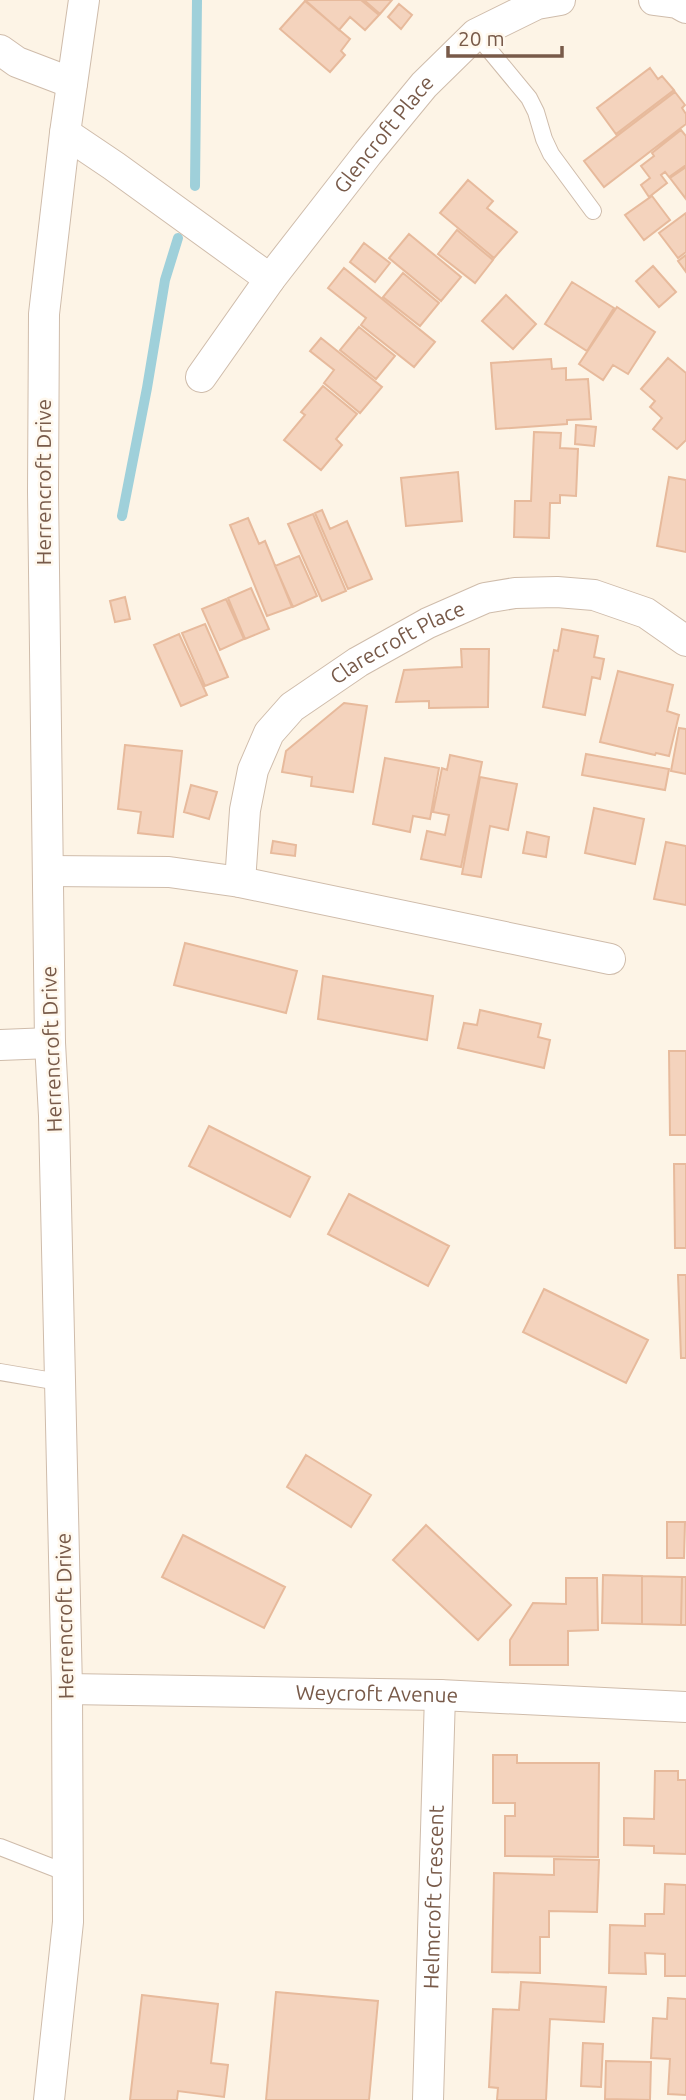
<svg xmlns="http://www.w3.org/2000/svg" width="686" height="2100" font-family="Ubuntu,sans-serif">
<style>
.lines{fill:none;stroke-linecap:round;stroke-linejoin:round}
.stream{stroke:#9fd0da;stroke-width:10}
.building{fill:#f4d3bd;stroke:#e7ba9c;stroke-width:2}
.lane-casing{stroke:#cfbcab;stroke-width:18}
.street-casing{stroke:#cfbcab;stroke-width:32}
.lane{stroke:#fff;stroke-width:16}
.street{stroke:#fff;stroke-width:30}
.labels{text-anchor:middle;stroke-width:5;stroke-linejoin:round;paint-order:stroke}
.street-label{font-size:21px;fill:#785a49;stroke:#fff8ed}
</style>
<rect width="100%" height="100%" fill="#fdf4e6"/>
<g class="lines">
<path class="stream" d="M195,186l2,-186
M122,516l25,-128 18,-108 13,-42"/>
</g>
<path class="building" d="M305,0h56l18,15 -14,15 -15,-13 -11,13z
M364,0h28l-12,14z
M305,1l45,38 -9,12 4,4 -15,17 -50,-43z
M399,4l13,11 -11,14 -13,-12z
M650,68l8,11 4,-3 12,14 -58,44 -19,-26z
M675,92l10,13 -3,3 4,6v10l-82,63 -20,-26z
M681,130l5,6v29l-17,12 -4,-5 -4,3 6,8 -18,14 -8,-12 9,-7 -9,-12 13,-10 -2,-3z
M686,167v32l-16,-21z
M468,180l25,21 -6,7 30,24 -23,26 -54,-45z
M652,196l18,24 -26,20 -19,-25z
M686,213v39l-8,6 -19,-25z
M457,230l36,30 -18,23 -37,-29z
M409,234l52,43 -20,24 -52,-43z
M364,243l26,20 -15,19 -25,-20z
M686,255v17l-8,-11z
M653,266l23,26 -17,15 -23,-26z
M344,268l91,74 -21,25 -53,-42 5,-7 -38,-30z
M403,273l36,30 -19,23 -37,-29z
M572,282l42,26 -27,43 -42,-27z
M506,295l30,29 -23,25 -31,-28z
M617,307l38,25 -27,42 -15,-9 -10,15 -24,-16z
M359,327l36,29 -19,23 -36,-29z
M321,338l61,49 -22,26 -36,-30 10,-13 -24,-19z
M668,358l18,15v67l-9,9 -24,-20 9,-11 -12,-11 5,-6 -14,-12z
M551,359l1,10 14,-1v12l22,-1 3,40 -24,1v4l-71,5 -5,-66z
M323,386l34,28 -21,25 6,6 -21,25 -37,-30 21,-25 -4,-3z
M576,425l20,2 -2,19 -19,-2z
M534,432l27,1 -1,15 18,1 -2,47 -16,-1v8h-10l-1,35 -35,-1 1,-36h16z
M458,472l4,49 -56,5 -5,-48z
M669,477l17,3v72l-29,-6z
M322,510l8,19 17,-8 25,58 -24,10 -33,-76z
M313,514l33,77 -24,10 -34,-77z
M248,518l11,26 6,-3 27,66 -25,9 -37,-91z
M299,556l18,40 -24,11 -18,-41z
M251,588l18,41 -24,10 -17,-41z
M125,597l5,22 -15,3 -5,-21z
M226,599l18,40 -24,11 -18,-41z
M205,624l23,53 -23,9 -23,-53z
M562,629l36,7 -4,21 10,2 -4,20 -8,-2 -7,38 -42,-8 11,-57 4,1z
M179,634l28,61 -26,11 -27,-61z
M461,649h28l-1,58 -59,1v-7l-33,1 8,-32 58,-3z
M618,671l55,14 -6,26 12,4 -10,41 -13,-3 -1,2 -55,-13z
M344,703l23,3 -14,86 -42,-6 1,-9 -30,-5 4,-21z
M679,728l7,1v45l-15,-3z
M125,745l57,6 -9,86 -35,-4 3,-21 -23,-3z
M586,754l83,15 -4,21 -83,-15z
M450,755l32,7 -21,105 -40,-8 6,-28 18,4 4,-20 -16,-3 9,-44 5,2z
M385,758l54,10 -9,51 -17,-3 -3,16 -37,-8z
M480,777l37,7 -9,46 -18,-4 -9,51 -19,-3z
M191,785l26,7 -8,27 -25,-7z
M594,808l50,11 -9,45 -50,-11z
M527,832l22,5 -3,20 -23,-4z
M273,841l23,4 -1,11 -24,-3z
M666,842l20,4v59l-32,-6z
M185,943l112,28 -11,42 -112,-28z
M323,976l110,20 -6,44 -109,-21z
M480,1010l61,14 -3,13 12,3 -6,28 -86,-20 6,-25 13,2z
M669,1051h17v84h-16z
M209,1126l101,51 -20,40 -101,-51z
M674,1164h12v84h-11z
M349,1194l100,52 -21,40 -100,-52z
M678,1275h8v83h-5z
M544,1289l104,51 -22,43 -103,-51z
M306,1455l65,40 -20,32 -64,-40z
M667,1522h18l-1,36h-17z
M426,1525l85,80 -33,35 -85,-80z
M183,1535l102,52 -21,41 -102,-51z
M603,1575l39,1v48l-40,-1z
M642,1576l40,1 -1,48 -39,-1z
M682,1577h4v48h-5z
M566,1578h31l1,52 -30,1v34h-58v-25l23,-37 33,1z
M493,1755h24v8h82l-1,94 -93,-1v-40h10v-13h-22z
M655,1771h23v9h8v74l-32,-1v-7l-30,-1v-27l30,1z
M554,1859l45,1 -2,52 -48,-1v26h-9v36l-48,-1 2,-99 60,2z
M665,1884l21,1v91h-21v-22l-20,-1 1,21 -37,-1 1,-48 35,1v-12h19z
M521,1982l85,5 -2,35 -54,-3 -4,81h-49l1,-12 -9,-1 4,-78 26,1z
M276,1992l102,9 -9,99h-103z
M142,1995l76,9 -7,59 17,2 -4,32 -46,-6 -1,9h-47z
M668,1998l18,1v96l-18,-1 2,-35 -19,-1 2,-40 14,1z
M583,2043l20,1 -2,43 -20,-1z
M606,2061l45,1 -1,38 -45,-1z"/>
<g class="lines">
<defs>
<path id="lane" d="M476,34l53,64 7,14 8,27 7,15 42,57
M0,1372l59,10
M0,1847l67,26"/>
<g id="street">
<path d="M654,0l23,3 9,5"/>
<path d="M0,50l17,12 55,21"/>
<path d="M65,133l49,33 156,113"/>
<path id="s1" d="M201,377l69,-98 98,-126 56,-68 52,-51 61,-30 23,-4"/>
<path d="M48,871l121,1 71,10 370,77"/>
<path id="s2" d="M240,882l5,-72 8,-40 16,-37 23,-26 66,-45 70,-39 57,-25 30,-5 42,-1 37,3 52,18 40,28"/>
<path d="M0,1045l50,-2"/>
<path id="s3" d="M67,1689l373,6 246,12"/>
<path d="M49,2100l19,-178 -1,-233 -13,-573 -4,-73 -7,-552 1,-177 21,-181 19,-133"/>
<path id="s4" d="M428,2100l12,-405"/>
</g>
</defs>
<use href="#lane" class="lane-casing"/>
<use href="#street" class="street-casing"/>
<use href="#lane" class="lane"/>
<use href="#street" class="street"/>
</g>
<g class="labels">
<g class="street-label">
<text dy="7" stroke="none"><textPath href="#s1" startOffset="304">Glencroft Place</textPath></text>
<text transform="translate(44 482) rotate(-90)" y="7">Herrencroft Drive</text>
<text dy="7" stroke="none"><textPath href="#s2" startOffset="312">Clarecroft Place</textPath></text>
<text transform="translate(52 1049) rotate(-92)" y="7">Herrencroft Drive</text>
<text transform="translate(65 1616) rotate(-91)" y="7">Herrencroft Drive</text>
<text dy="7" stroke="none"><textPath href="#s3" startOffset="310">Weycroft Avenue</textPath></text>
<text dy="7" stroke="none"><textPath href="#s4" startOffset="203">Helmcroft Crescent</textPath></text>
</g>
</g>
<path d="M448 46v10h114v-10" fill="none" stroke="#785a49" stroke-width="3.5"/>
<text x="458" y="46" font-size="21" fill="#785a49" stroke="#fff8ed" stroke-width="5" paint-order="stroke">20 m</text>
</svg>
